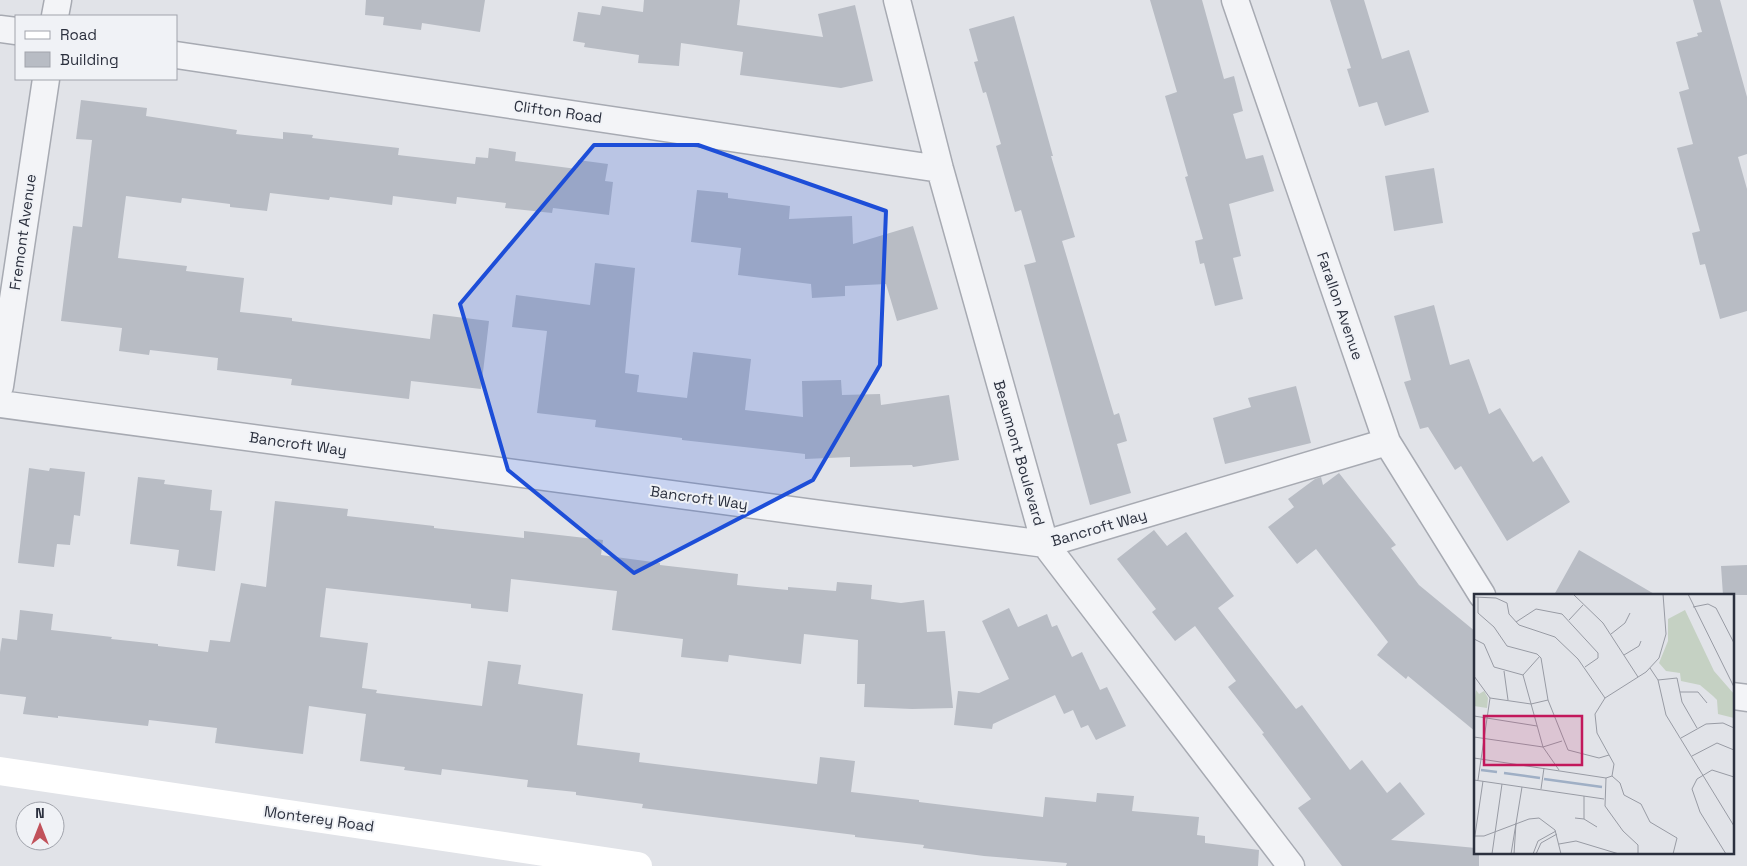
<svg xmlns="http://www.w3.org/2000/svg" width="1747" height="866" font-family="'Space Grotesk',sans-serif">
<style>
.building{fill:#b8bcc4}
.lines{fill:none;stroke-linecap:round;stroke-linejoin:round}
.street-casing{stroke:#a7aab2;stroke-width:29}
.street{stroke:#f3f4f7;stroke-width:26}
.secondary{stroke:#fff;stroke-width:28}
.marked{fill:#1d4ed8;fill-opacity:0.2;stroke:#1d4ed8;stroke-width:4;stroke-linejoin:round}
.labels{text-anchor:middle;stroke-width:4;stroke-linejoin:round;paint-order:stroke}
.street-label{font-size:15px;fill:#2b303e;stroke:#f0f2f6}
.inset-river{fill:none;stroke:#9fafc5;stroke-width:2.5}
.inset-road{fill:none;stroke:#989ba4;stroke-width:1}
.view{fill:#c2185b;fill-opacity:0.15;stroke:#c2185b;stroke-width:2.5}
.inset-edge{fill:none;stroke:#2b303e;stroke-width:2.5}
</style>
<rect width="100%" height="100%" fill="#e1e3e8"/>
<path class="building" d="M366,0h119l-5,32 -58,-9 -1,7 -38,-5 1,-8 -19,-2z
M644,0h96l-3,25 86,12 -5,-23 37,-9 18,76 -32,7 -101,-13 3,-23 -62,-9 -2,23 -41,-3 1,-8 -55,-8 1,-4 -12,-2 5,-29 22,3 2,-9 41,6z
M1150,0h52l22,79 10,-3 9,35 -10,3 13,45 17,-4 11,36 -45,13 12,52 -8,2 10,41 -28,7 -11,-43 -4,1 -5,-23 8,-2 -18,-62 3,-1 -23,-80 12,-4z
M1330,0h34l18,59 27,-9 20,62 -44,14 -8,-24 -18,5 -12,-38 4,-1z
M1693,0h27l27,97v57l-9,3 9,32v122l-27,8 -15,-55 -5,1 -8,-32 8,-2 -23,-83 16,-4 -14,-52 10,-3 -13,-47 22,-6 -1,-3 5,-1z
M1014,16l39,140h-2l24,81 -13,4 52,174 5,-2 8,28 -10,3 14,49 -41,12 -66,-240 12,-3 -15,-52 -6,2 -19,-66 5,-2 -15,-52 -3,1 -9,-31 4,-1 -9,-32z
M81,100l66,8 -1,8 91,14 -1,4 47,5v-7l30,3 -1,3 87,10 -1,7 77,9 1,-7 12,1 1,-10 27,4 -1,9 62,8 1,-9 30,4 -3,17 8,1 -4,33 -56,-7 -1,5 -47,-5 1,-5 -49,-6 -1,7 -63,-8 -1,9 -62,-8 -1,3 -59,-7 -3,18 -37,-4v-3l-48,-6 -1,5 -55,-7 -8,62 69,8 -1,5 58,7 -4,34 52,6v3l138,18 3,-25 56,7 -8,68 -70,-8 -2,18 -118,-14 1,-6 -75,-9 1,-12 -68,-8 -1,5 -30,-4 3,-23 -61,-7 12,-95 9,1 10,-87 -16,-1z
M1434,168l9,55 -49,8 -9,-55z
M697,190l31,3v5l62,8 -1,13 63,-3 1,28 60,-18 25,83 -41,12 -11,-37 -41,2v10l-33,2 -1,-14 -73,-9 3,-27 -50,-6z
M595,263l40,5 -10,105 14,2 -2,17 50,6 6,-46 58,7 -6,51 58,7 -1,-36 39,-1 1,15 38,-1 1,11 68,-10 10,65 -46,7 -1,-2 -62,2v-10l-45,2v-5l-123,-14v-2l-87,-11 1,-7 -59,-7 10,-82 -35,-4 4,-32 74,10z
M1434,305l16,60 19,-6 20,55 11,-6 33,54 9,-6 28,46 -63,39 -46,-75 -6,4 -27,-43 -8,2 -16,-47 7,-2 -17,-64z
M1296,386l15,57 -86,21 -12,-46 38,-11 -3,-9z
M29,468l20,3 1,-3 35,4 -5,44 -6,-1 -4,30 -13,-1 -3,23 -36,-4z
M1339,473l57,72 -5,3 28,37 57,47v100l-68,-56 -2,3 -29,-24 11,-13 -72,-93 -19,15 -29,-37 26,-20 -6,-8 27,-20 6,-2 2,8z
M138,477l27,3 -1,4 48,6 -2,20 12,1 -7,60 -38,-5 2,-16 -49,-6z
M275,501l73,8 -1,7 87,10v2l90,10v-7l79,9 -2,15 59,8v2l78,9 -1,11 51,5v-3l48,4 1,-9 35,3 -1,14 30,4 23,-3 3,32 18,-1 8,77 -41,1 -48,-2 1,-23h-8l1,-44 -54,-6 -3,30 -72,-9 -1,7 -47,-5 2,-18 -71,-9 5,-39 -106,-12 -3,33 -37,-4v-4l-145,-16 -6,49 48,6 -6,45 15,2 -1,3 106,13 6,-45 33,4 -3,19 65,10 -6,51 63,8 -1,9 178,22 3,-27 35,4 -4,31 68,8v2l124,15 2,-20 51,5 1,-9 37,3 -2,15 67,6 -2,18 8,1v7l54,7 -1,16h-192l1,-3 -83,-7 -61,-8 1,-3 -69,-8v-2l-213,-27 1,-4 -67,-9v-3l-49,-5 1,-7 -86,-11 -1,6 -37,-5 1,-3 -45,-6 6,-47 -57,-8 -6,48 -88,-11 2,-15 -68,-8 -1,6 -90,-10v2l-35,-4 3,-17 -26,-3v-42l2,-14 15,2 3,-30 33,4 -2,16 61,7 -1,2 47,5v2l50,6 2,-12 20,2 11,-59 25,4z
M1154,530l13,16 19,-14 48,64 -16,12 78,101 6,-4 48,65 12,-10 25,33 13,-11 25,32 -34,26 85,8v4h3v14h-137l-44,-58 13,-9 -49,-65 2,-1 -36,-46 8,-6 -41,-55 -20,15 -23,-29 4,-3 -39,-50z
M1579,550l77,45h-102z
M1747,565v30h-24l-2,-29z
M1009,608l9,19 29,-13 5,13 5,-2 15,32 10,-5 18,38 7,-3 19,39 -30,14 -8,-15 -7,3 -8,-18 -9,4 -9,-19 -62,29 -1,5 -38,-4 4,-34 21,2 30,-14 -27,-58z"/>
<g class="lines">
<defs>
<path id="street" d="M897,0l43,169 105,375 246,322
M1235,0l152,442 95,153
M55,16l3,-16
M0,29l16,2
M176,55l764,114
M0,386l46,-307
M0,404l1045,140 342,-102
M1733,696l14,2"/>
</defs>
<use href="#street" class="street-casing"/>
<use href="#street" class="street"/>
<path class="secondary" d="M0,771l638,95"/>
</g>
<path class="marked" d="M594,145h104l188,66 -6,154 -67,115 -179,93 -126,-103 -48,-166z"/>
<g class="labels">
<g class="street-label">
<text transform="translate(558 112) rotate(8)" y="5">Clifton Road</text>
<text transform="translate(23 232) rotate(-82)" y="5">Fremont Avenue</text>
<text transform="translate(1340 306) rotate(71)" y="5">Farallon Avenue</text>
<text transform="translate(298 444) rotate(8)" y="5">Bancroft Way</text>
<text transform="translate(1019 453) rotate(74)" y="5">Beaumont Boulevard</text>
<text transform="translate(699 498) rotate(8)" y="5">Bancroft Way</text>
<text transform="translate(1099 528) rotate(-16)" y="5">Bancroft Way</text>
<text transform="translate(319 819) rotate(8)" y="5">Monterey Road</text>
</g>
</g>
<g transform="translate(1474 594)">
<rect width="260" height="260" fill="#e1e3e8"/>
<path d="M211,16l29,61 20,23v24l-16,-4 -1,-14 -4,-4 -13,-11 -19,-4 -1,-8 -14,-2 -7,-8 9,-22v-22zM2,96l3,4 5,-3 4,7 -1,10 -13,-2z" fill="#c5d1c3"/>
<path class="inset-river" d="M7,176l16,2M30,179l36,5M70,185l58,8"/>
<path class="inset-road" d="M99,0l30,29 35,54M214,0l46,93M0,3l22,1 11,5M4,3v16l16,14 13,19 30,8 4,4 7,42 20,50 31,8 10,-3M33,9l2,11 10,11 36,12 23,22 27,39M219,13l15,-3 8,4 18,35M95,26l14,-15M42,28l20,-13 26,5 36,39v5l-13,9M137,40l14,-11 5,-10M0,45l10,5 10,23 29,8 20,72 16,23M150,61l15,-9 2,-5M176,74l8,12 8,35 68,111M30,77l4,29M49,81l17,-19M0,82l16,22M184,86l19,-2 5,24 15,26M206,98h18l9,11M16,104l41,6 17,-4M0,122l63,10M0,143l69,10 19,-6M207,144l25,-14 17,-1 11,5M218,162l25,-13 17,7M0,164l132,20 6,-2 2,-12 -17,-31 -2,-19 10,-16 41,-26 13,-14 7,-24 -3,-40M138,182l8,7 4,12 17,9 9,18 27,16 -4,16M132,184l-1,28 18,25 15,14v9M0,186l130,19M4,186l12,-82M67,195l3,-21M110,202v23M101,224l9,1 13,8M0,242h10l45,-17 10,-1 16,12 6,24M0,248l9,-61M85,250l17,-3 43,13M18,260l10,-70M37,260l11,-67M40,260l2,-31M59,260l5,-13 18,-10M62,260l5,-11 16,-9M252,260l-26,-42 -8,-23 5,-10 15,-9 22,7"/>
<path class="view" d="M10,122h98v49h-98z"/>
<rect width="260" height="260" class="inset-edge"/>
</g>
<rect x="15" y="15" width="162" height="65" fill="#f0f2f6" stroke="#a1a4ac"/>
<rect x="25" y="31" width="25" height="8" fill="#ffffff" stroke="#a1a4ac"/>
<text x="60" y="40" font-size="15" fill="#2b303e">Road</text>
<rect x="25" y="52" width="25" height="15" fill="#b8bcc4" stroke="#a1a4ac"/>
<text x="60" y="65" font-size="15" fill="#2b303e">Building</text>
<g transform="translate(40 826)"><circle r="24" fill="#f0f2f6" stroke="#a1a4ac"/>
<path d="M0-4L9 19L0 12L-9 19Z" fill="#c1525b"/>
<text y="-8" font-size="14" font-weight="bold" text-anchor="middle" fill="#2b303e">N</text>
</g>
</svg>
